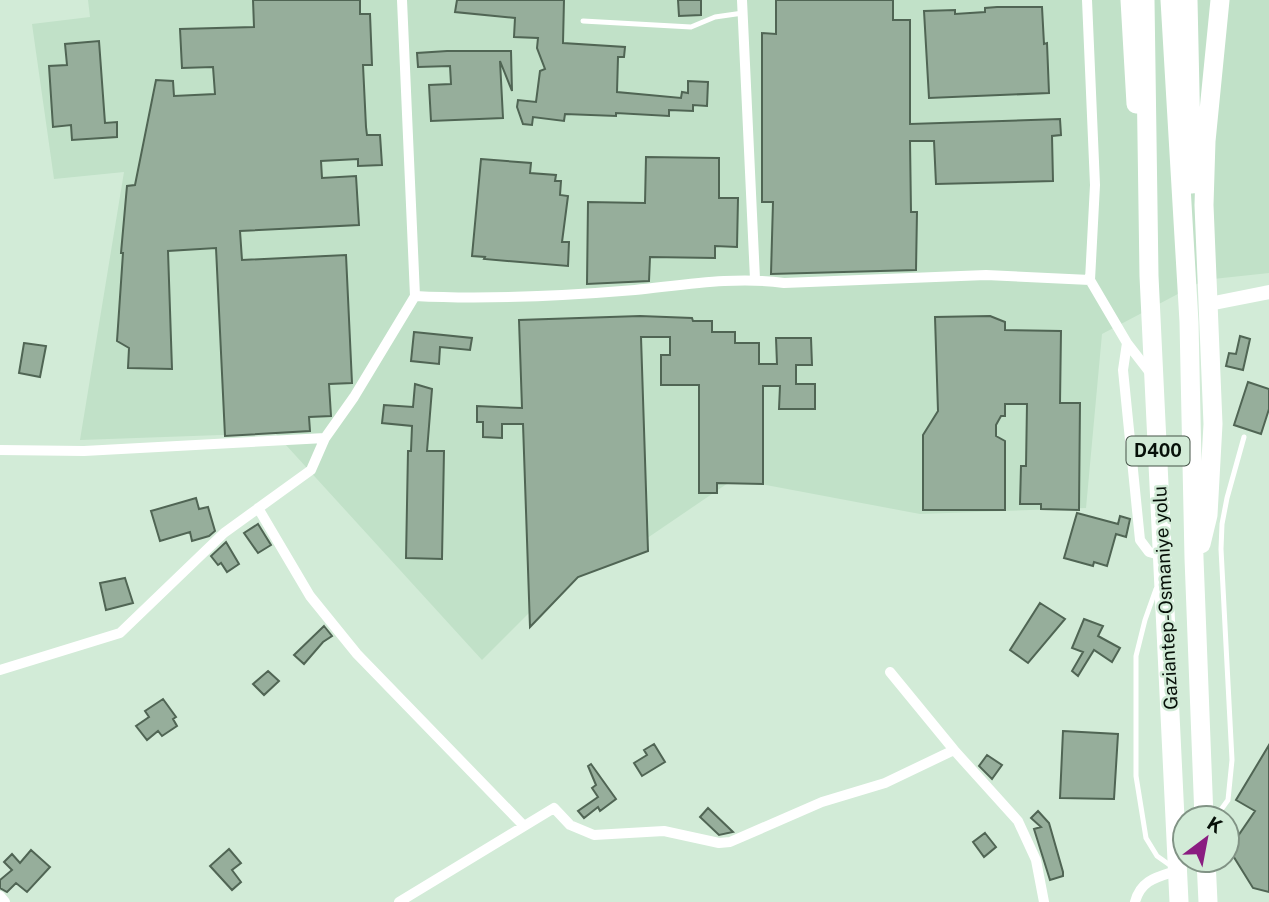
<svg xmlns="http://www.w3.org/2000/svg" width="1269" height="902" font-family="'Public Sans',sans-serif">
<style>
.built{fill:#c1e1c8}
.building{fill:#96ae9b;stroke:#506554;stroke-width:2}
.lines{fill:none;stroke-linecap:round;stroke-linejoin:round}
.lane{stroke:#fff;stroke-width:5}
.street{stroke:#fff;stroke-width:10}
.secondary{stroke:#fff;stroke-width:14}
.highway{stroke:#fff;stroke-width:19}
.labels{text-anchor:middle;stroke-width:5;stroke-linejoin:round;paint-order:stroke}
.shield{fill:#d2ebd7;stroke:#445247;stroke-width:2}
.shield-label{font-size:18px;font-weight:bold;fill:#071009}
.street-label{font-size:19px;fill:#071009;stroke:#d2ebd7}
</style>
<rect width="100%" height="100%" fill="#d2ebd7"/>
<path class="built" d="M88,0h1181v273l-56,6 -1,-3 -110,58 -16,174 -166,6 -186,-35 -94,64 -63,22 -95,95 -207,-227 -195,7 44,-268 -70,7 -22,-155 58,-7z"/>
<path class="building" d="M253,0h107v14h10l2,51h-9l3,62 1,8h13l2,30 -24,1v-7l-37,2 1,17 34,-2 3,49 -119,6 2,29 104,-5 6,128 -23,1 2,32 -22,1 1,14 -85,5 -9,-188 -48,3 4,118 -44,-1 1,-20 -12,-7 6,-88h-2l6,-67 8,-1 21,-105 17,1 1,15 41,-2 -2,-27 -31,1 -2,-39 74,-2z
M457,0h107l-1,43 62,4 -1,10h-6l-1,35 64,6 1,-6 6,1v-12l20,1 -1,24 -14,-1v6l-24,-1v6l-53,-3v3l-51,-2 -1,7 -31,-4 -1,8 -9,-1 -6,-17 1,-7 18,2 4,-31 5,-2 -8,-21 1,-10 -24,-1 1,-19 -60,-6z
M678,0h23v15l-22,1z
M776,0h117v20h17v104l150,-5 1,16 -9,1 1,45 -117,3 -2,-43h-24l1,71h6l-1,58 -145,4 2,-72h-11v-169l14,1z
M997,7h45l2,37 3,-1 2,50 -120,5 -5,-87 31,-1v4l30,-2v-4z
M99,41l6,82 12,-1v15l-45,3 -1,-15 -18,2 -4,-61 18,-1 -2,-21z
M447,51h64l1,40 -12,-30 3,57 -72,3 -2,-36 22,-1 -1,-18 -32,1 -1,-14z
M646,157l73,1v40h19l-1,49 -22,-1v12l-65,-1 -1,24 -62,3 1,-82 57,1z
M481,159l50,4 -1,10 26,2 -1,6h6l-1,14 8,1 -6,46h7l-1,24 -84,-7 1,-2 -13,-1z
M640,316l52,2 1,3h19v11h23v11h24v21h18l-1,-26h35l1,27h-16v19h19v25h-36l1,-23h-17v98l-46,-1v10h-18v-108h-38v-30h9v-18h-29l7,214 -70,26 -48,50 -7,-203h-21v14l-19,-1v-15h-6v-16l45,2 -3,-88z
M990,316l15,6v8l56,1 -1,72h20l-1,107 -38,-1v-5h-21l1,-38h5l1,-62h-22v12h-4l-5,9v11l9,5v69h-82v-75l15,-24 -3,-94z
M414,332l58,6 -2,12 -30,-3 -1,17 -28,-3z
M1240,336l10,3 -7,31 -17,-4 3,-13 7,1z
M24,343l22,3 -6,31 -21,-4z
M1248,382l21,7v20l-8,25 -27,-9z
M415,384l17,5 -5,62h17l-2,108 -36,-1 2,-107h3l1,-25 -30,-3 2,-18 29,2z
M196,498l3,11 9,-2 7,24 -6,5 -17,5 -2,-9 -30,9 -9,-30z
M1077,513l41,11 2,-8 10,3 -4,18 -10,-3 -9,32 -13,-4 -1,4 -29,-8z
M258,524l13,21 -13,8 -14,-20z
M226,542l13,22 -12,8 -6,-9 -3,2 -7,-9z
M125,578l8,25 -27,7 -6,-27z
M1040,603l25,16 -37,44 -18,-13z
M1084,619l19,7 -5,10 22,12 -8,14 -18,-12 -16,26 -6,-5 11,-19 -11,-4z
M324,626l8,10 -9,6 -19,22 -10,-9z
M268,671l11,10 -15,14 -11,-11z
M163,699l13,18 -3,2 4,7 -15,10 -4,-5 -11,9 -11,-14 13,-9 -4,-6z
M1063,731l55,3 -4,65 -54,-1z
M654,744l11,18 -23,14 -8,-13 13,-8 -3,-5z
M1269,745v147l-16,-4 -21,-34 4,-15 19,-28 -19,-11z
M987,755l15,10 -10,14 -13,-13z
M591,764l25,35 -16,12 -2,-4 -14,11 -6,-7 20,-14 -6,-9 4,-3 -8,-19z
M708,808l25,24 -14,3 -19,-18z
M1038,811l11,12 14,49v4l-13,4 -16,-51 7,-2 -10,-9z
M985,833l11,14 -12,10 -11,-15z
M229,849l12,14 -9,7 9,12 -9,8 -22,-24z
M31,850l19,17 -23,25 -11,-9 -9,9 -7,-4v-8l12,-10 -8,-8 8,-8 8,9z"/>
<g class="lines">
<path class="lane" d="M583,21l108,6 24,-10 28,-4
M1156,589l-11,31 -9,36v120l10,62 11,18 17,12
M1215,818l13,-18 4,-40 -11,-211 1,-25 5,-26 17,-61"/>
<path class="street" d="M402,0l13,296
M742,0l13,279
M1090,280l37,63 24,31
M1127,343l-4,27 17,170 9,12 14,4
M0,450l84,1 241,-13
M258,508l52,88 47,58 166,171
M0,670l120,-37 104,-100 87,-63 14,-32 29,-41 61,-101c73,4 147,0 220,-6 49,-5 100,-14 149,-7l202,-8 104,5 5,-95 -8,-185
M890,672l64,78 64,71 18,39 8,42
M0,896l5,6
M399,902l155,-94 16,17 24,10 70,-4 55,12 11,-1 92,-40 63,-19 69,-33
M1135,902c6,-23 23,-25 44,-32"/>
<path class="secondary" d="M1209,304l60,-12"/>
<path class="highway" d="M1130,0l6,104
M1145,0l4,276 30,626
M1170,0l19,322 5,236 10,260
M1188,0l4,184
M1201,544l7,-29 5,-91 -9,-219 2,-64 14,-141
M1206,860l2,42"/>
</g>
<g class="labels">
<rect class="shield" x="1126.5" y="436.5" width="63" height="29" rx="5"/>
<g class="shield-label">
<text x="1158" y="457">D400</text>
</g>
<g class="street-label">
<text transform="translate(1165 598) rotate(-93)" y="7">Gaziantep-Osmaniye yolu</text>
</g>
</g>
<g transform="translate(1206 839) rotate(32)"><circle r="33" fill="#d2ebd7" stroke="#819385" stroke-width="2"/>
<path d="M0-5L12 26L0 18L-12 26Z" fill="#8a1d81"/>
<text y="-10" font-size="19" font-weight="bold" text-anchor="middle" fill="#071009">K</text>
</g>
</svg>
